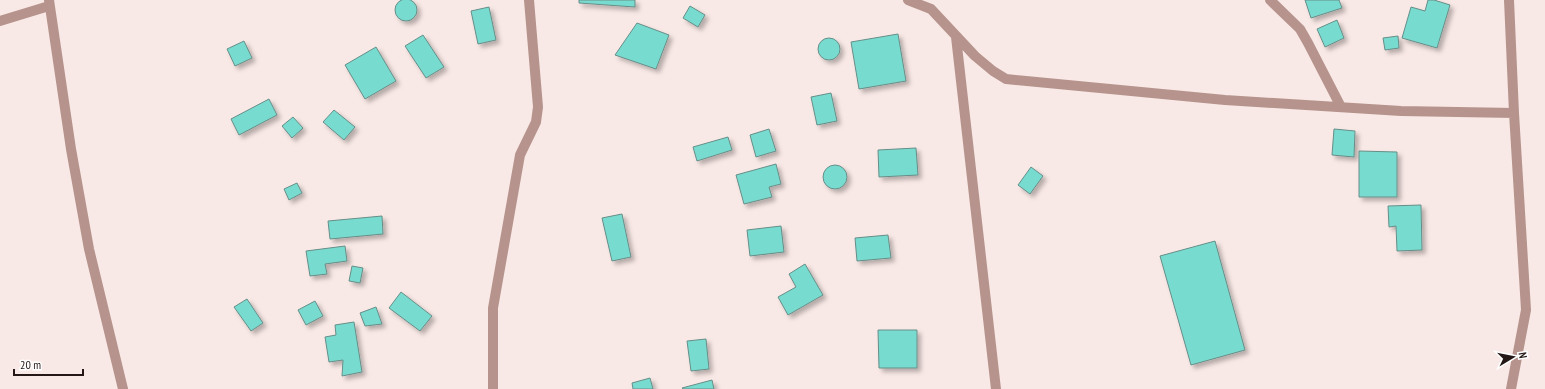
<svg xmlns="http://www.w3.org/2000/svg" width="1545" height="389" font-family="'PT Sans Narrow',sans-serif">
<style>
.building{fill:#78dbcf;stroke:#668e88;filter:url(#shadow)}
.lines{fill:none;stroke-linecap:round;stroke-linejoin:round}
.minor{stroke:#b6948d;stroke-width:10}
</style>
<defs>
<filter id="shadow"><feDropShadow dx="3.5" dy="3.5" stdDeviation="2" flood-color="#0004"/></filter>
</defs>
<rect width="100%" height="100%" fill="#f9e9e6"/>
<path class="building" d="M395 10a11 11 0 1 1 22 0a11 11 0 1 1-22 0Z
M579,0h56v7l-56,-4z
M1305,0h34l3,8 -31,10z
M1428,0h6l16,5 -13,43 -35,-10 9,-31 14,4z
M690,6l15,9 -7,12 -15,-9z
M489,7l7,33 -18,4 -7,-33z
M1337,20l7,18 -19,9 -8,-18z
M637,23l32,12 -13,34 -41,-14z
M898,34l8,47 -47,8 -8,-47z
M423,35l21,32 -18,11 -21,-32z
M1398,36l1,12 -14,2 -2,-12z
M818 49a11 11 0 1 1 22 0a11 11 0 1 1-22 0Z
M244,41l8,17 -17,8 -8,-17z
M376,47l20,34 -31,18 -20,-34z
M831,93l6,28 -20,4 -6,-28z
M269,99l8,16 -38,20 -8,-16z
M334,110l21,17 -11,13 -21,-18z
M293,117l10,11 -11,10 -10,-12z
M769,129l7,22 -20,6 -6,-22z
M1334,129l21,2 -1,26 -22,-2z
M728,137l4,13 -35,11 -4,-14z
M916,148l2,27 -39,2 -1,-27z
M1359,151l38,1v45h-38z
M776,164l5,20 -12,3 3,10 -28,7 -8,-29z
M823 177a12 12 0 1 1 24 0a12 12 0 1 1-24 0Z
M1031,167l12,9 -13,18 -12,-9z
M297,183l5,10 -13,7 -5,-11z
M1421,205l1,45 -25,1 -1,-25 -7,1 -1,-21z
M622,214l9,43 -19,4 -10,-43z
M382,216l1,18 -53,5 -2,-18z
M781,226l3,26 -34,4 -3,-26z
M888,235l3,23 -34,3 -2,-23z
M1215,241l30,109 -54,15 -31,-109z
M345,246l2,15 -22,3 2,10 -17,2 -4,-25z
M805,264l18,31 -35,20 -10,-18 18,-10 -7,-13z
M352,266l11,2 -3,15 -11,-2z
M401,292l31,24 -12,15 -31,-23z
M247,299l16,24 -12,8 -17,-24z
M315,301l8,15 -17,9 -8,-15z
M376,307l6,17 -17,2 -5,-13z
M354,322l8,50 -20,4 1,-16 -14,2 -4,-25 11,-2 -1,-10z
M878,330h39v38h-38z
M706,339l3,30 -18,2 -4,-30z
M650,378l3,11h-20l-1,-6z
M712,380l2,9h-31l-1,-1z"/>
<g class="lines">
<path class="minor" d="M49,0l22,149 18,100 34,140
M908,0l23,9 44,47 18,15 13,8 219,21 176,11 113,2
M1270,0l30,29 8,14 33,64
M1509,0l5,113 12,197 -15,79
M0,21l49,-15
M956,37l40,352
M493,389v-81l27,-153 16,-33 2,-15 -9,-107"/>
</g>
<g transform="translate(1513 357) rotate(80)" stroke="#ffffff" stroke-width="3" paint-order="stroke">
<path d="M0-3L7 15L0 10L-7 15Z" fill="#241715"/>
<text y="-6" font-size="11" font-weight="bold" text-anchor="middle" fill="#241715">N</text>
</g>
<path d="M14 369v6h69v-6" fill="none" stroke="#241715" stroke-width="2"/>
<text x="20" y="369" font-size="12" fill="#241715" stroke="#ffffff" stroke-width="3" paint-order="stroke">20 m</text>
</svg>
